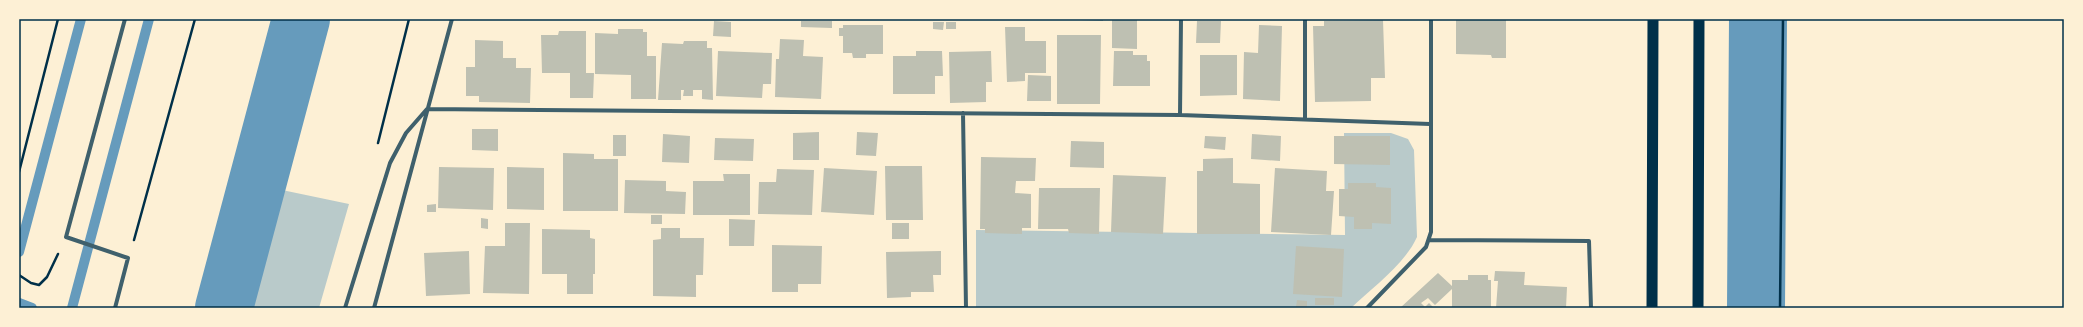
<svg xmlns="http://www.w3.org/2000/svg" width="2083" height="327" font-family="'PT Sans Narrow',sans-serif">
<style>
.green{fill:#b9caca}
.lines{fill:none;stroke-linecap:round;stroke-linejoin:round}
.stream{stroke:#669bbc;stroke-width:10}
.river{stroke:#669bbc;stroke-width:58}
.building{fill:#bec0b2}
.path{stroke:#003049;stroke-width:2.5}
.minor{stroke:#3f606c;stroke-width:4}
.trunk{stroke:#003049;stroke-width:11}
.neatline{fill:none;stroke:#003049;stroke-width:1.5}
</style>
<rect width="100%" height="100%" fill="#fdf0d5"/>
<path class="green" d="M1344,133h47l17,6 6,11 3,87c-12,27 -45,51 -66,71h-375v-78l369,5z
M282,190l67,14 -30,104h-68z"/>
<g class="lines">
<path class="stream" d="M19,252l62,-233
M19,303l13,5
M72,308l77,-289"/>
<path class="river" d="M224,308l77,-289
M1756,308l2,-289"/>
</g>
<path class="building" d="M1081,19h22v2l-22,-1z
M1456,19h50v39h-14l-1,-3 -35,-1z
M1112,20h25v29l-25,-1z
M1383,20l2,58h-14v23l-56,1 -2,-76h11v-5z
M714,21l17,1v15l-18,-1z
M801,21h31v7l-31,-1z
M1197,21h24l-1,22h-24z
M933,22h11l-1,8 -10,-1z
M946,22h10v7h-10z
M843,25h40v29h-17v4h-13l-1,-5h-9v-17h-4v-8h4z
M1259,25l23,1 -2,75 -37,-2 1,-47 14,1z
M1005,27h20v14h21v32h-21v8l-18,1z
M618,29h25v3h4v24h9v43h-25v-24l-36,-1v-41l23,1z
M559,31h27v42h-7h15l-1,25h-23v-25h-28l-1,-38h17z
M1057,35h44l-1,69h-43z
M780,39l24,1 -1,16 20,1 -2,42 -46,-2 1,-38h3z
M475,40l28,1v17h13v10h15l-1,35 -51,-1v-6h-13v-29h9z
M684,41h23v7h5l1,52 -11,-1v-9h-9v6h-10l1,-6h-3v10h-23l4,-57 21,1z
M718,51l54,2 -1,31h-8l-1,14 -46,-2z
M916,51h26l1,25h-8v18h-42v-38h23z
M991,51l1,31h-6v20l-36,1 -1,-51z
M1114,51h19v4h14v6h3v25h-37z
M1200,55h37v40l-37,1z
M1028,75l23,1v25h-24z
M472,129h26v22l-26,-1z
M819,132v28h-26v-27z
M857,132l21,1 -2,23 -20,-1z
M663,134l27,2 -1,27 -27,-1z
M1252,134l29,2 -1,25 -29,-2z
M613,135h13v21h-13z
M1205,136l21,1 -1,13 -21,-2z
M1334,136h56v29l-56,-1z
M715,138l39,1 -1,22 -39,-1z
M1071,141l33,1v26l-34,-1z
M563,153l31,1v5h24v52h-55z
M981,157l55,1 -1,23h-19l-1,12 16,1v34h-9v6l-37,-1v-4h-5z
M1233,158v25l27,1v50h-63v-63h6v-12z
M885,166h37l1,54h-37z
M439,167l55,1 -1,42 -55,-2z
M507,167l37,1v42l-37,-1z
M824,168l53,3 -3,44 -53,-3z
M1275,168l52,3 -1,20h8l-3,44 -60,-3z
M777,169l37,1 -2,45 -54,-1 1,-32h17z
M723,174h27v41h-57v-34h31z
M1113,175l53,2 -3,57 -52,-2z
M625,180l41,1v10l20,1 -1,22 -61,-1z
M1348,183h28v4l15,1v36l-19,-1v6h-18v-12l-15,-1v-27h9z
M1039,188h61l-1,46 -30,-1 -1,-4h-30z
M436,204v8h-9v-7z
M651,215h11v9h-11z
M481,218l7,1v10l-7,-1z
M729,219l26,1 -1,26h-25z
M505,223h25l-1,71 -46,-1 2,-47h20z
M892,223h17v16h-17z
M661,228h19v10h24l-1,37h-7v22l-43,-1v-56l8,-1z
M542,229l48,1v8l5,1v35h-2v20h-26v-20h-25z
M772,245l50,1 -1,38h-23v8h-26z
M1296,246l48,3 -2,48 -49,-3z
M469,251l1,43 -44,2 -2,-43z
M941,251v24h-8l1,17h-23v5l-24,1 -1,-46z
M1495,271l30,1 -1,13 43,2 -1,21h-70l2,-27h-4z
M1438,273l14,13v-6h16v-5h20v5h3v28h-39v-19l-17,16 -7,-7 -7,5 4,4 4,-4 5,5h-34z
M1315,298h19v7h-19z
M1297,300l10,1v7l-11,-1z"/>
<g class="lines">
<path class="path" d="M378,143l31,-124
M19,172l39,-153
M134,240l61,-221
M19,275l12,8 8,2 8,-8 11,-23
M1780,308l3,-289"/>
<path class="minor" d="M963,113l3,195
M1180,115l1,-96
M1305,119v-100
M1429,240l160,1 2,67
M115,308l13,-50 -62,-21 59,-218
M345,308l45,-145 16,-30 21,-24 753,6 250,9
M374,308h592
M374,308l78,-289
M1367,308l59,-61 5,-15v-213"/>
<path class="trunk" d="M1652,308l1,-289
M1698,308l1,-289"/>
</g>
<rect width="2083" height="327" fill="none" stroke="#fdf0d5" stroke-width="40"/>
<rect x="20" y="20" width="2043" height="287" class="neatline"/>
</svg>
